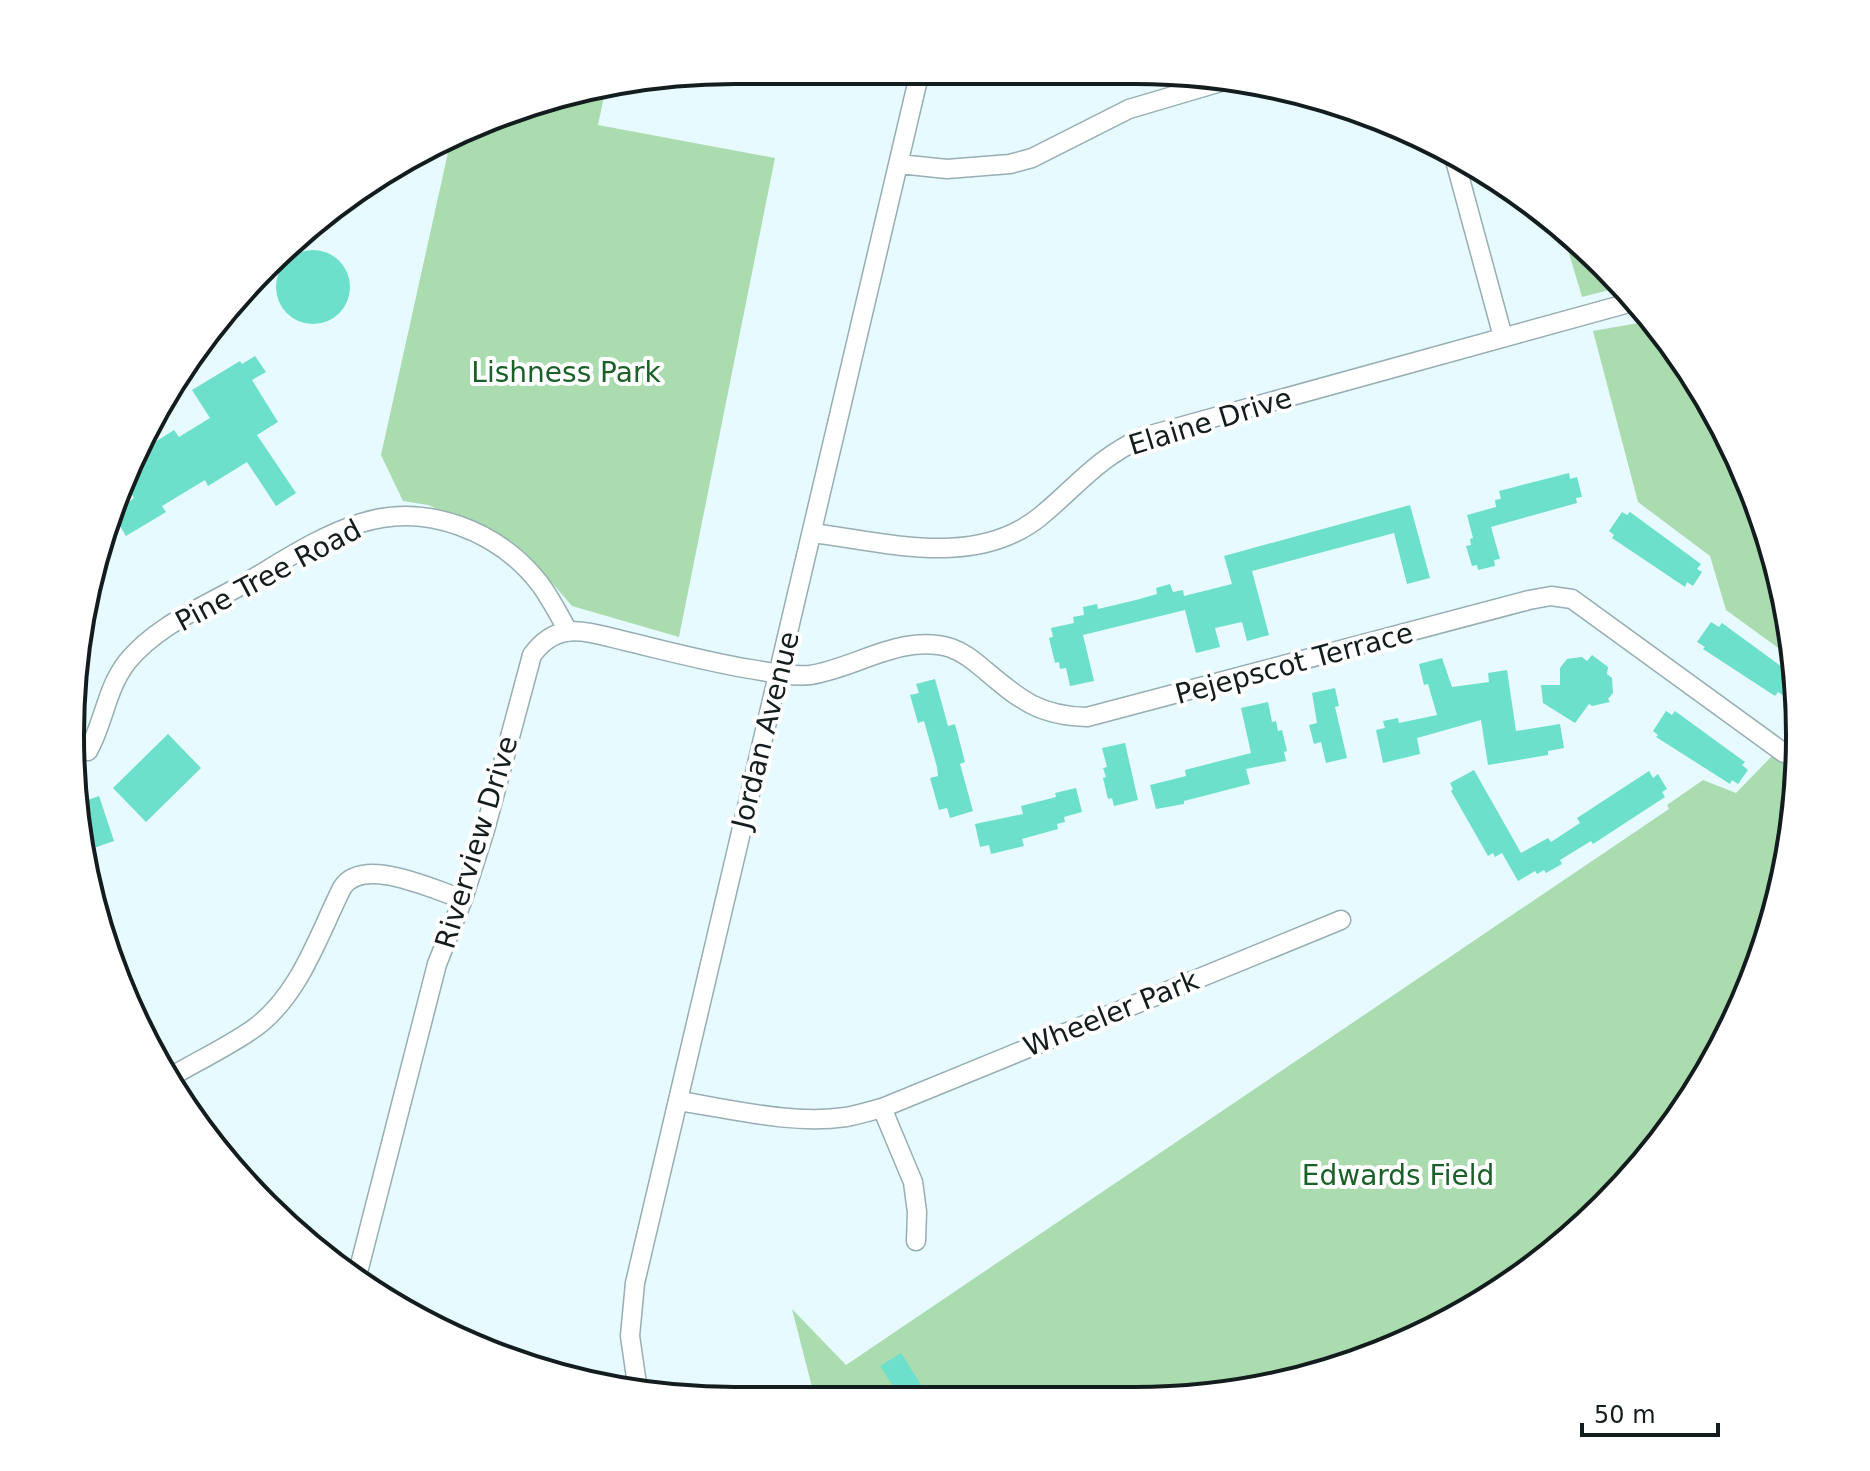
<svg xmlns="http://www.w3.org/2000/svg" width="1870" height="1471" font-family="'DejaVu Sans',sans-serif">
<style>
.green{fill:#abdcaf}
.building{fill:#6ce0cb}
.lines{fill:none;stroke-linecap:round;stroke-linejoin:round}
.minor-casing{stroke:#97aeb3;stroke-width:21}
.minor{stroke:#fff;stroke-width:18}
.labels{text-anchor:middle;stroke-width:8;stroke-linejoin:round;paint-order:stroke}
.park-label{font-size:28px;fill:#1a6028;stroke:#fff}
.street-label{font-size:28px;fill:#141d1e;stroke:#fff}
.rim{fill:none;stroke:#141d1e;stroke-width:4}
</style>
<rect width="100%" height="100%" fill="#e7faff"/>
<path class="green" d="M606,87l-8,38 177,33 -96,479 -107,-31 -39,-45 -38,-28 -67,-28 -25,-4 -22,-46 70,-316 112,-46z
M1561,226l12,9 44,53 -35,9z
M1644,322l67,80 54,119 29,127 1,12 -69,-50 -16,-54 -72,-54 -45,-171z
M1771,757l27,1 1,21 -22,128 -45,122 -69,111 -89,96 -106,76 -120,54 -170,34 -359,1 -6,-10 -21,-82 54,56 823,-556 -2,-4 36,-25 33,13z"/>
<path class="building" d="M276 287a37 37 0 1 1 74 0a37 37 0 1 1-74 0Z
M255,356l11,16 -14,8 26,42 -21,13 39,58 -20,13 -29,-44 -39,24 -3,-6 -43,26 4,6 -40,24 -13,-22 21,-16 -9,-14 14,-32 35,-22 5,7 31,-19 -18,-28 48,-29 2,3z
M1569,473l1,6 7,-2 5,20 -6,1 1,5 -86,24 9,32 -6,1 1,6 -17,4 -1,-5 -5,1 -6,-20 5,-1 -1,-6 3,-1 -6,-23 29,-8 -1,-7 6,-1 -2,-8z
M1410,505l20,73 -23,6 -13,-51 -142,38 17,64 -22,6 -5,-19 -27,6 5,19 -24,6 -11,-43 -102,25 11,46 -24,5 -4,-18 -6,1 -1,-7 -4,1 -6,-25 4,-1 -2,-9 23,-5 -1,-6 11,-2 -1,-8 14,-3 1,5 38,-9 21,-6 -1,-6 14,-4 3,8 10,-2 1,6 48,-12 -8,-28z
M1622,512l5,3 3,-3 71,52 -4,5 5,3 -9,14 -6,-4 -2,5 -73,-49 2,-3 -5,-4z
M1711,622l8,5 3,-4 71,52 -4,5 4,3 -9,13 -6,-4 -3,4 -72,-47 2,-2 -8,-5z
M1592,655l16,12 -1,7 5,4 1,15 -5,6 2,3 -18,4 -3,-2 -14,19 -32,-20 -2,-18h19v-17l7,-9 15,-2 5,4z
M1442,658l10,29 37,-5 -1,-9 19,-3 9,61 44,-7 4,24 -16,3v4l-60,10 -7,-45 -64,18 3,16 -37,9 -7,-33 9,-2 -2,-7 15,-3 1,5 38,-8 -9,-31 -4,1 -5,-21z
M935,679l13,47 7,-2 10,38 -5,2 13,47 -23,7 -3,-10 -8,2 -9,-32 8,-2 -1,-9 -13,-46 -6,2 -8,-28 9,-2 -3,-9z
M1335,688l4,18 -4,1 12,51 -21,5 -5,-21 -7,2 -5,-19 8,-2 -5,-30z
M1268,702l4,20 4,-1 2,10 4,-1 5,21 -3,1 2,9 -40,8 4,15 -66,17v3l-28,5 -6,-24 36,-9 -1,-6 66,-17 -10,-45z
M1666,711l6,4 3,-4 70,51 -3,3 6,5 -10,14 -6,-4 -2,4 -74,-47 2,-2 -5,-4z
M168,734l33,34 -55,54 -33,-34z
M1125,743l13,57 -24,6 -2,-8 -4,1 -5,-21 3,-1 -3,-9 4,-1 -5,-19z
M1474,770l47,83 27,-15 3,4 29,-19 -3,-5 72,-47 4,7 5,-4 9,15 -5,3 3,5 -72,47 -2,-3 -31,19 2,4 -16,9 -2,-3 -7,4 -2,-3 -17,10 -16,-28 -7,4 -2,-4 -5,3 -37,-65 2,-2 -3,-6z
M1076,788l6,24 -18,5 1,5 -8,2 1,5 -36,10 2,7 -33,8 -2,-9 -9,2 -5,-23 48,-10 -2,-8 35,-9 -1,-4z
M99,796l15,45 -29,10 -6,-48z
M901,1353l30,47h-29l-22,-34z"/>
<g class="lines">
<defs>
<path id="minor" d="M1453,153l50,184
M899,164l48,5 63,-5 22,-6 97,-49 95,-28
M813,533c76,10 165,36 229,-18 38,-32 55,-56 101,-78l486,-134
M88,751c16,-28 18,-62 39,-89 29,-36 76,-55 115,-77 38,-22 77,-49 119,-62 65,-21 138,8 179,61 11,15 19,31 28,47
M167,1079c28,-17 59,-31 86,-50 46,-32 65,-93 89,-141 21,-33 91,2 121,11
M678,1101c54,8 113,24 168,16 12,-2 24,-6 36,-9l459,-188
M882,1108l31,74 4,30 -1,29
M356,1280l81,-316 26,-65 22,-69 47,-175c9,-12 19,-21 34,-23 18,-3 42,5 59,9 42,10 83,21 125,28 19,3 40,8 60,6 47,-7 91,-42 141,-27 14,5 24,14 35,23 34,29 54,45 101,46l442,-117 22,-4 21,3 212,154
M638,1391l-8,-55 5,-53 285,-1212"/>
</defs>
<use href="#minor" class="minor-casing"/>
<use href="#minor" class="minor"/>
</g>
<g class="labels">
<g class="park-label">
<text x="566" y="382">Lishness Park</text>
<text x="1398" y="1185">Edwards Field</text>
</g>
<g class="street-label">
<text transform="translate(1210 421) rotate(-17)" y="10">Elaine Drive</text>
<text transform="translate(268 575) rotate(-28)" y="10">Pine Tree Road</text>
<text transform="translate(1294 663) rotate(-15)" y="10">Pejepscot Terrace</text>
<text transform="translate(765 730) rotate(-76)" y="10">Jordan Avenue</text>
<text transform="translate(476 842) rotate(-73)" y="10">Riverview Drive</text>
<text transform="translate(1111 1013) rotate(-22)" y="10">Wheeler Park</text>
</g>
</g>
<path d="M0 0H1870V1471H0ZM735 84H1135A651 651 0 0 1 1786 735V736A651 651 0 0 1 1135 1387H735A651 651 0 0 1 84 736V735A651 651 0 0 1 735 84Z" fill="#fff" fill-rule="evenodd"/>
<path class="rim" d="M735 84H1135A651 651 0 0 1 1786 735V736A651 651 0 0 1 1135 1387H735A651 651 0 0 1 84 736V735A651 651 0 0 1 735 84Z"/>
<path d="M1582 1423v12h136v-12" fill="none" stroke="#141d1e" stroke-width="4"/>
<text x="1594" y="1423" font-size="24" fill="#141d1e" stroke="#ffffff" stroke-width="6" paint-order="stroke">50 m</text>
</svg>
